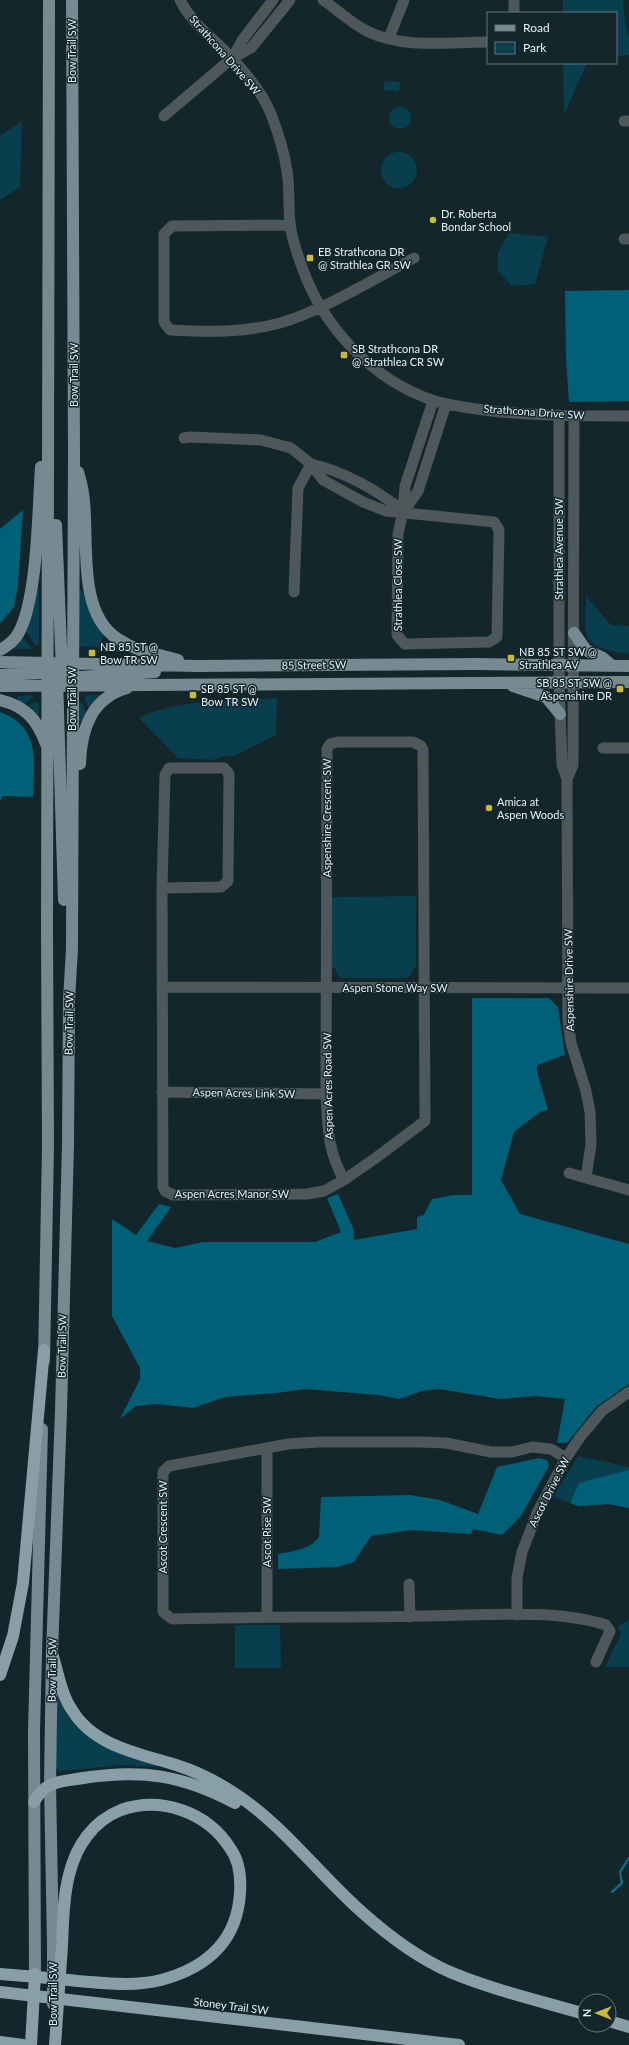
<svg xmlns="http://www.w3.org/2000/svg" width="629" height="2045" font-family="Lato,sans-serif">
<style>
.green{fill:#093e4e}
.forest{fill:#006078}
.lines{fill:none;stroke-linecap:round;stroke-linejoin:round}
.stream{stroke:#10677f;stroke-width:2.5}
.minor{stroke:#4e575a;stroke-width:11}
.major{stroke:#788a91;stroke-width:12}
.highway{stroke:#899fa7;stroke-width:12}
.major-bridge{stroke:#788a91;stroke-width:12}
.highway-bridge{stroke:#899fa7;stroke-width:12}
.poi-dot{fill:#caba3a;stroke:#13262c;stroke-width:1.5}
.labels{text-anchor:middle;stroke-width:3;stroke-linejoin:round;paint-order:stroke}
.street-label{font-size:11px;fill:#e6f1f6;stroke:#13262c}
.poi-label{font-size:11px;fill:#e6f1f6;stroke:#13262c;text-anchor:start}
</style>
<rect width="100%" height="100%" fill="#13262c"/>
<path class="green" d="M563,0h60l2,21 4,17v17l-13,1v-43h-53z
M563,63h24l-23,52z
M384,81l16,1 -1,9 -16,-1z
M389 118a11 11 0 1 1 22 0a11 11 0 1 1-22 0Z
M22,121l-2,66 -20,13v-64z
M381 170a18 18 0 1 1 36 0a18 18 0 1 1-36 0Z
M509,233l39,4 -13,47 -23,2 -14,-15v-19z
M35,587l4,1v57h-4l-10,-15z
M78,590h4l9,26 13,18 -5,13 -21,-1z
M586,596l25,29 18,1v28c-12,-2 -37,-5 -42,-17 -3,-8 -1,-31 -1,-41z
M22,636l10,13h-23z
M109,638l15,10 -1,4h-30l9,-2z
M32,695l1,3 -9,6 -7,-5 1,-3z
M86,695h14l1,4 -12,10 -4,-9z
M277,698l-1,37 -44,22 -5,-2 -15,5 -34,-2 -39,-40c35,-19 98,-17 138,-20z
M35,702l4,1v12l-3,1 -7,-8v-3z
M79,703h3l4,11 -4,8 -4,-1z
M416,896v71l-2,1 -2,5 -5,5h-67l-4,-5 -1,-5h-3v-71z
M578,1456l51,11v41l-21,-4 -29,2 -26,-9z
M629,1620v47h-24l16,-33 -3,-8z
M235,1625h45l1,43h-46z
M55,1699h4c16,41 59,56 99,66l-1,2 -34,-2 -63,6 -4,-3z"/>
<path class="forest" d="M629,290v111l-60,1 -3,-43 -1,-68z
M23,510l-5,76 -4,21 -14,17v-95z
M0,712c41,14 34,49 33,85l-30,-1 -3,5z
M472,998h77l9,9 7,48 -28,10v6l11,39 -8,2 -26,20 -13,48 19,34 109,30v140l-33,23 -29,36h-10l8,-44 -30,-3 -35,3 -61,-10 -17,2 -23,8 -21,-4 -73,-6 -28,4 -52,4 -32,11 -37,-4 -20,2 -16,13 20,-40v-11l-28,-52v-97l24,16 23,-31 12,3 -24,34 28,7 28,-6h112l26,-10 -14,-34 11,-4 15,34 1,12 63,-11v-12l7,-2 8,-16 22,-4h18z
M539,1458l8,2 2,6 -28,50 -19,19 -29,-6 -2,5 -60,-4 -40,6 -17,26 -16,5 -60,2v-15c15,-3 32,-4 41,-17l2,-40 89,-2 30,5 38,14 19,-47z
M629,1470v38l-21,-4 -29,2 -9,-3 9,-20z"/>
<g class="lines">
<path class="stream" d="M612,1892l10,-9 -2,-11 9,-14"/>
<path class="minor" d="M180,0c10,20 25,32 41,47 18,18 40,42 50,67 7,18 13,37 16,57 3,17 1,35 3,52 1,14 7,30 12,44 21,60 71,114 133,134 13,4 27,6 41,8 50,7 102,7 153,7
M323,0c15,10 30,25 46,32 35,17 81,10 119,10
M514,0v13
M389,38l15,-38
M232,59l11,-20 30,-39
M164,116l67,-57 20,-11 39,-48
M624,121h5
M290,225l-118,1 -8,8v88l6,8c37,2 74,3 110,-7 42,-12 94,-44 134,-65
M624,239h5
M559,415v267l3,83 5,14 1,241 3,23 15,48 4,21 1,32 -5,34 43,12
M184,438l6,-1 71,3 30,8 20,16 12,16 40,22 23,9 108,11 5,8 -2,107 -8,5 -84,2 -8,-9 1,-101 5,-23 2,-25 28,-85
M311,464c32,7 66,26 92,47
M404,511l14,-20 28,-87
M294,592l4,-104 13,-24
M603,748h26
M567,779l6,-14 1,-349
M162,888l59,-1 7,-6 1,-107 -5,-6h-55l-4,7 -3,113 1,299 2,4 8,4 134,-1 17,-3 20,-11 33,-23 48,-36 -2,-371 -2,-4 -8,-4h-75l-8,2 -3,5 -1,345c2,34 1,55 18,86
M162,987l467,1
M162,1092l164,2
M569,1173l17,5
M267,1448v168
M566,1458l-15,-9 -19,-2 -20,5h-21l-45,-9 -26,-1h-102l-30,2 -119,22 -6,6v140l9,7c83,-3 166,-1 249,-3 56,0 132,-8 185,9l4,6 -14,31
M409,1584l1,33
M517,1615v-37l5,-26 16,-41 28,-53 15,-22 21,-25 27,-19"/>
<path class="major" d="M78,472c2,7 4,14 5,21 7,43 -8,119 35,146 21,14 37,14 60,21
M56,525l6,146
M574,633l12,17 17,8 8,7
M0,650c7,-4 14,-9 18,-16 20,-35 20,-125 23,-167
M0,662l198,4 279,-2 152,2
M48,663l8,8 1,7 7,222
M0,675l55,-3
M66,678l89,-6
M0,686l629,-4
M513,686l33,11 14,17
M0,700c25,6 37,19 46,44
M80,764c1,-34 11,-66 47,-76
M44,1361l4,-214 -1,-218 2,-929
M53,1945l-3,-162 2,-130 9,-242 7,-267 1,-144 3,-51 2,-496 -2,-453
M35,1974l-1,-243 8,-302"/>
<path class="highway" d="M52,1653c6,19 9,41 20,57 22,37 70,44 107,56 19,6 38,16 55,27 50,32 85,82 130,121 26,23 54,44 86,58 43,18 90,29 135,42
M0,1675l13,-39 10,-53 21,-233
M34,1802c12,-22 26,-20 49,-24 59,-9 99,-3 152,25
M0,1974c26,2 52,4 78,7 27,2 56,6 83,-1 45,-12 76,-38 79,-87 1,-15 -1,-33 -10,-45 -23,-36 -69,-52 -109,-38 -28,11 -45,36 -52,65 -6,23 -6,48 -7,71
M0,1992l459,53
M609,2021l20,6
M0,2042l23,3"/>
<path class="major-bridge" d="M53,1945v59"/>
<path class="highway-bridge" d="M31,2045l4,-71
M55,2045l7,-99"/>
</g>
<g class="poi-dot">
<circle cx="433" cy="220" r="4"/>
<rect x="306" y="254" width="8" height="8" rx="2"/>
<rect x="340" y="351" width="8" height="8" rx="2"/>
<rect x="88" y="649" width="8" height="8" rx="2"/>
<rect x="507" y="654" width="8" height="8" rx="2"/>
<rect x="616" y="685" width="8" height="8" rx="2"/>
<rect x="189" y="691" width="8" height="8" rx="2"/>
<circle cx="489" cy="808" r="4"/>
</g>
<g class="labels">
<g class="street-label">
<text transform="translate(72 51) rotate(-90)" y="4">Bow Trail SW</text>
<text transform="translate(225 55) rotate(49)" y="4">Strathcona Drive SW</text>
<text transform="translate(74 375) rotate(-90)" y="4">Bow Trail SW</text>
<text transform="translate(534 412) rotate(4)" y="4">Strathcona Drive SW</text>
<text transform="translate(559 549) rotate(-90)" y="4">Strathlea Avenue SW</text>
<text transform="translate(398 585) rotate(-90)" y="4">Strathlea Close SW</text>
<text transform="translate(314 665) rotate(-1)" y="4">85 Street SW</text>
<text transform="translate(72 699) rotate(-90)" y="4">Bow Trail SW</text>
<text transform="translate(327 818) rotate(-90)" y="4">Aspenshire Crescent SW</text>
<text transform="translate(569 980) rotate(-91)" y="4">Aspenshire Drive SW</text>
<text x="395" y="992">Aspen Stone Way SW</text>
<text transform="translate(69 1023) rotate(-89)" y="4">Bow Trail SW</text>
<text transform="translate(328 1086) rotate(-91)" y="4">Aspen Acres Road SW</text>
<text transform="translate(244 1093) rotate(1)" y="4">Aspen Acres Link SW</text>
<text x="232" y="1198">Aspen Acres Manor SW</text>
<text transform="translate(62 1346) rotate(-89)" y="4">Bow Trail SW</text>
<text transform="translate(549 1492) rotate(-63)" y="4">Ascot Drive SW</text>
<text transform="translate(163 1527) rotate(-90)" y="4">Ascot Crescent SW</text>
<text transform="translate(267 1532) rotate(-90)" y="4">Ascot Rise SW</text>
<text transform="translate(52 1670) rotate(-89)" y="4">Bow Trail SW</text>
<text transform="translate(53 1994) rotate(-90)" y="4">Bow Trail SW</text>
<text transform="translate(231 2006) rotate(7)" y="4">Stoney Trail SW</text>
</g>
<g class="poi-label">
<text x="441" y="218">Dr. Roberta<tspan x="441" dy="13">Bondar School</tspan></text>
<text x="318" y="256">EB Strathcona DR<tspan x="318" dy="13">@ Strathlea GR SW</tspan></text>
<text x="352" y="353">SB Strathcona DR<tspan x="352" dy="13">@ Strathlea CR SW</tspan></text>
<text x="100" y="651">NB 85 ST @<tspan x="100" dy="13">Bow TR SW</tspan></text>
<text x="519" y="656">NB 85 ST SW @<tspan x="519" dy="13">Strathlea AV</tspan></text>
<text x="612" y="687" text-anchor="end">SB 85 ST SW @<tspan x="612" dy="13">Aspenshire DR</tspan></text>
<text x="201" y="693">SB 85 ST @<tspan x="201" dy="13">Bow TR SW</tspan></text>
<text x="497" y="806">Amica at<tspan x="497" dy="13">Aspen Woods</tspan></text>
</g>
</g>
<rect x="487" y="12" width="130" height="52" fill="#13262c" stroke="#67777d"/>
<rect x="495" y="25" width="20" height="6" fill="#788a91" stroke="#67777d"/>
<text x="523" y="32" font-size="12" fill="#e6f1f6">Road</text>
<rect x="495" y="42" width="20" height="12" fill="#093e4e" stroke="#67777d"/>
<text x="523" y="52" font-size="12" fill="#e6f1f6">Park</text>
<g transform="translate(597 2013) rotate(270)"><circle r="19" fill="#13262c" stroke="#67777d"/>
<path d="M0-3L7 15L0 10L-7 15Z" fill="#caba3a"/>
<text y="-6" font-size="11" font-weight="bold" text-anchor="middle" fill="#e6f1f6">N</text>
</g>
</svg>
